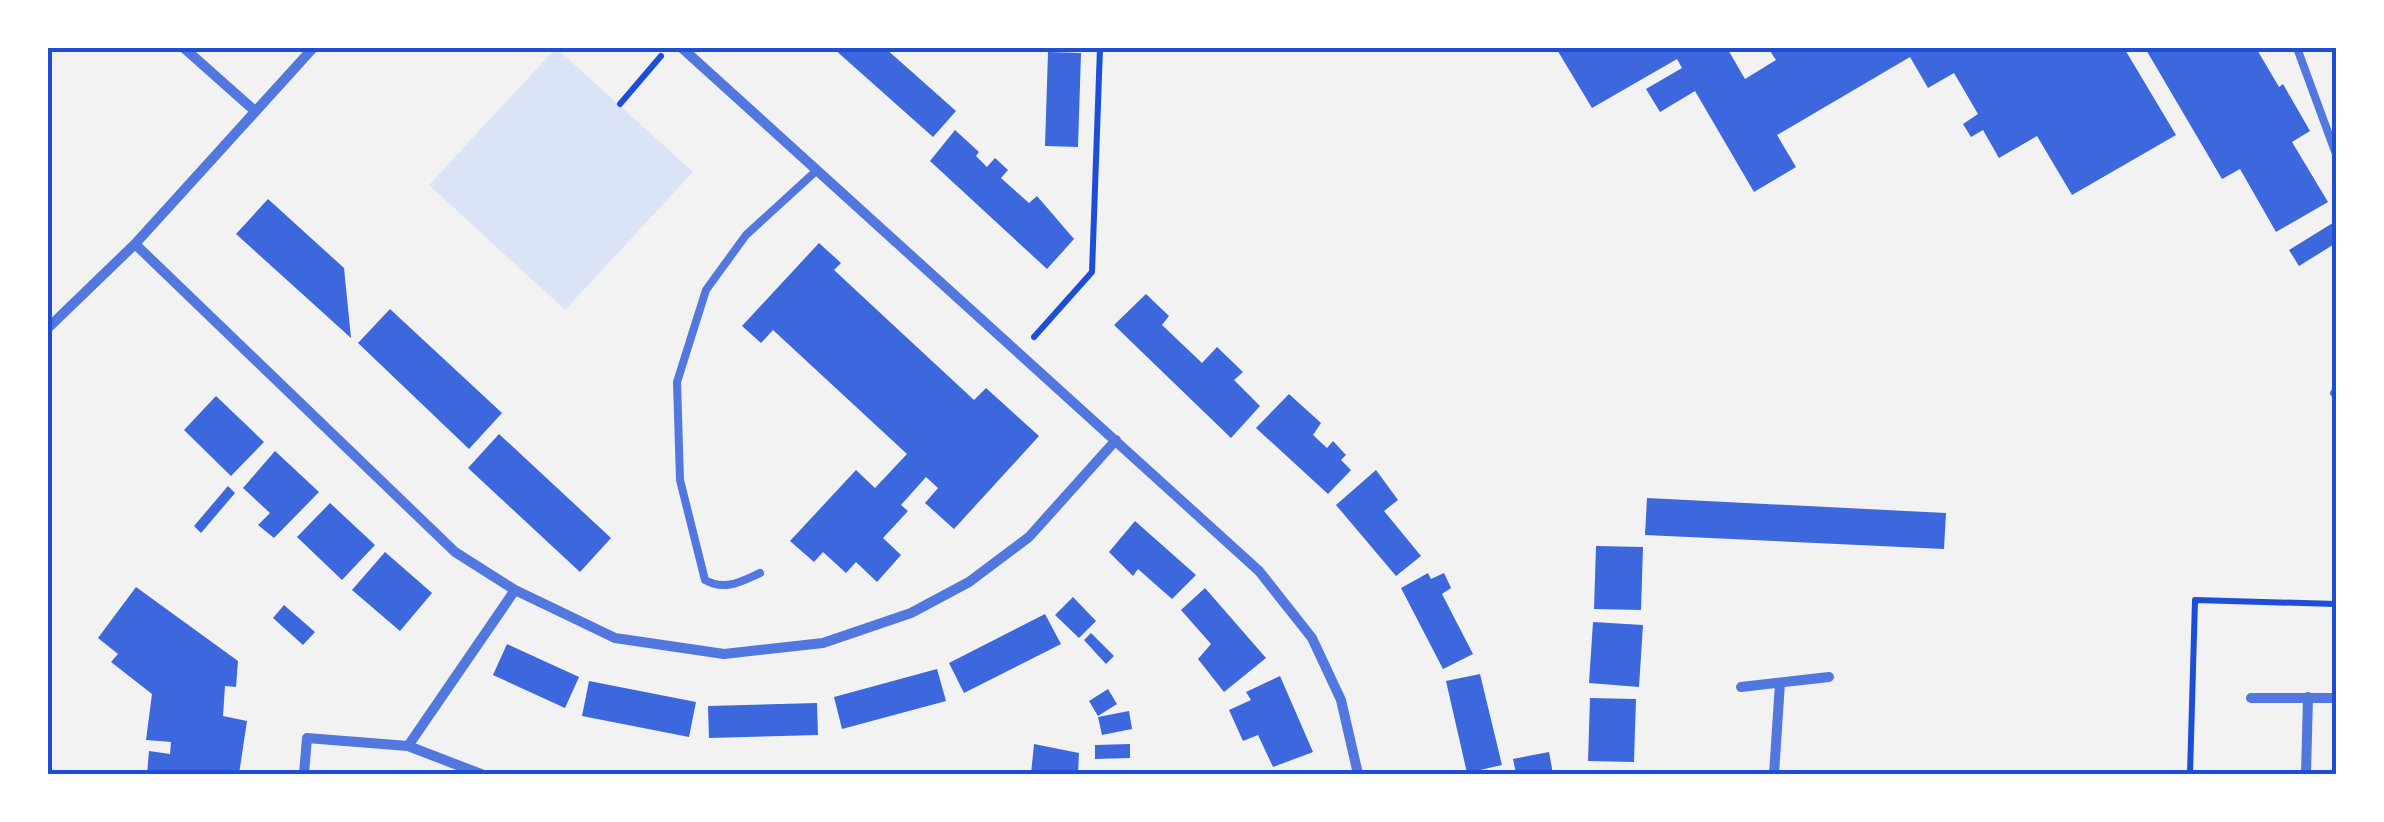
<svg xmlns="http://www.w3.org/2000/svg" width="2384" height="822" font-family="'Source Sans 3',sans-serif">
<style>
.green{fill:#dbe4f7}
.building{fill:#3d67dc}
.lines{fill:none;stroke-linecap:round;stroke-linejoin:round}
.path{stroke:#1d4ed8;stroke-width:6}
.service{stroke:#5277de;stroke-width:8}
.minor{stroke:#5277de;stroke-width:10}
.neatline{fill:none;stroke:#1d4ed8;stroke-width:4}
</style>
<rect width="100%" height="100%" fill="#f2f2f2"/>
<path class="green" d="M556,48l137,124 -128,138 -136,-125z"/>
<path class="building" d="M833,48h52l71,63 -23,26z
M1556,48h171l18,31 31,-19 -8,-12h356l52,87 -104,60 -35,-59 -38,22 -16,-28 -12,7 -8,-13 15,-10 -24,-41 -26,15 -18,-31 -133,78 19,32 -42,25 -59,-101 -35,21 -14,-23 36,-21 -5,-9 -85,49z
M2145,48h111l23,39 4,-3 27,47 -18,11 36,60 -52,30 -36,-63 -18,10z
M1048,52l33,1 -3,94 -33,-1z
M955,130l24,22 -3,4 11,11 8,-9 13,12 -7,8 28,25 8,-7 37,43 -27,30 -117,-108z
M268,199l76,69 7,70 -115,-104z
M2336,221v22l-37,23 -10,-16z
M819,243l22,20 -7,7 140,130 12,-12 53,48 -85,93 -29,-26 13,-15 -12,-11 -25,28 7,6 -25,27 18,17 -24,27 -21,-20 -10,11 -23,-21 -9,10 -24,-21 66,-71 19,18 32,-34 -134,-124 -12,13 -19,-17z
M1146,294l23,22 -7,9 40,38 15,-16 26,25 -9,8 26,26 -29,32 -117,-113z
M390,309l112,104 -33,36 -111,-106z
M1289,394l32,29 -8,12 14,13 6,-7 13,14 -5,5 10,10 -23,24 -72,-66z
M216,396l48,46 -33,34 -47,-46z
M499,434l112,104 -31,34 -112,-104z
M275,451l44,41 -45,46 -16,-13 12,-12 -27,-25z
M1376,470l22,30 -14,11 37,45 -25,20 -60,-71z
M228,486l7,7 -34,40 -7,-7z
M1647,498l299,15 -2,36 -299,-14z
M330,503l45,42 -33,35 -45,-43z
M1135,521l61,54 -24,24 -34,-30 -5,7 -24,-24z
M1596,546l47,1 -2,63 -47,-1z
M385,552l47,41 -32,38 -48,-41z
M1428,573l3,6 13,-6 7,15 -9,6 31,60 -30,15 -42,-81z
M136,587l102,74 -2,26 -11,-1 -2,30 24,5 -8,53h-92l2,-23 21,3 1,-12 -25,-2 6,-46 -41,-32 7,-8 -20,-16z
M1205,588l61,70 -42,34 -26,-33 13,-15 -30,-34z
M1073,597l23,24 -17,17 -24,-23z
M284,605l31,27 -12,13 -30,-27z
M1045,614l16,30 -97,49 -15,-30z
M1593,622l50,3 -4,62 -50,-4z
M1091,633l23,23 -8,8 -22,-24z
M507,644l72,33 -14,31 -72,-33z
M937,669l9,32 -104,28 -8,-32z
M1480,674l22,91 -35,8 -21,-92z
M1280,676l33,76 -40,15 -15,-32 -15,6 -14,-31 22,-10 -5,-8z
M589,681l107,21 -7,35 -107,-21z
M1108,689l9,15 -19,12 -9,-15z
M1590,698l46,1 -2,63 -46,-1z
M817,703l1,32 -109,3 -1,-32z
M1129,711l3,18 -30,6 -4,-18z
M1034,744l45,9 -1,21h-47z
M1130,744v14l-35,1v-14z
M1549,752l4,22h-37l-3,-15z"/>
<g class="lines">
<path class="path" d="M620,104l41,-48
M1034,337l58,-65 8,-224
M2190,774l5,-174 141,4"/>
<path class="service" d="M2297,48l39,106
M2334,393l2,-2
M760,573c-20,9 -35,18 -55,7l-25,-100 -3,-98 29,-92 40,-55 70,-64"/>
<path class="minor" d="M184,48l71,63
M682,48l577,523 53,67 29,62 17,74
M135,244l320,308 60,38 100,48 109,16 99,-11 88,-30 58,-31 60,-45 87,-97
M48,328l87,-84 178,-196
M1741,687l88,-10
M2251,698h85
M304,774l3,-36 101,8
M481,774l-73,-28 107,-156
M1774,774l6,-91
M2306,774l2,-77"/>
</g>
<rect width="2384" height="822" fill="none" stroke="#ffffff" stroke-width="100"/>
<rect x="50" y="50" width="2284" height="722" class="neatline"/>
</svg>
